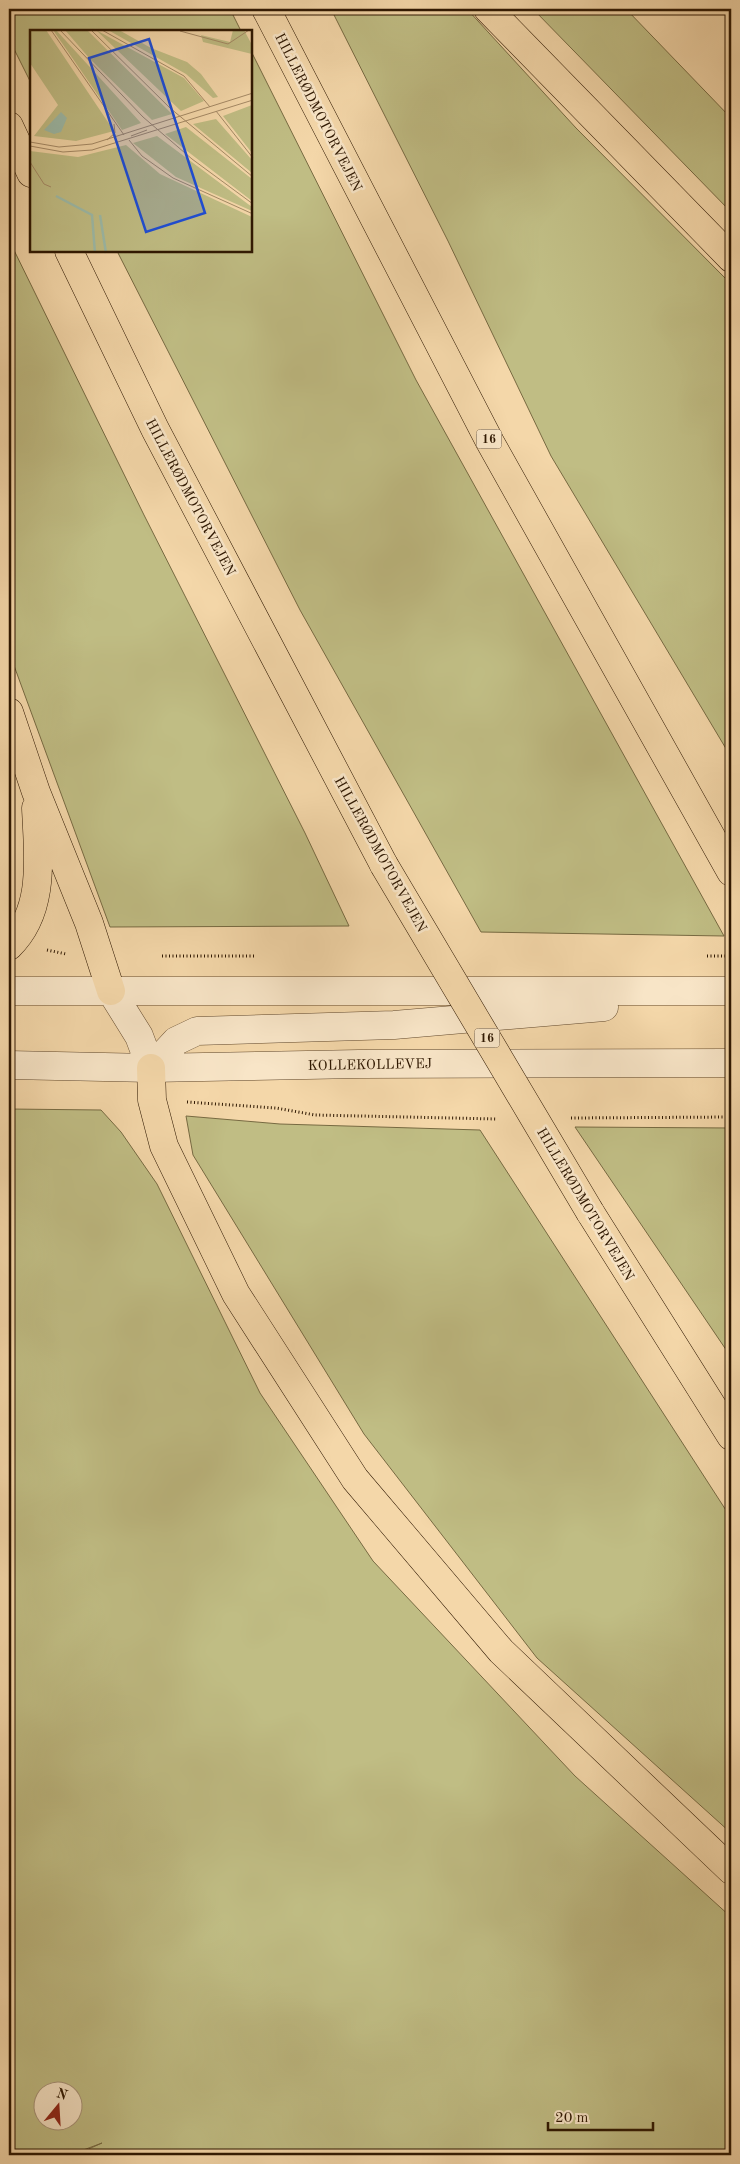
<svg xmlns="http://www.w3.org/2000/svg" width="740" height="2164" font-family="'Old Standard TT',serif">
<style>
.green{fill:#c0bd84;stroke:#776a42;fill-rule:evenodd}
.lines{fill:none;stroke-linecap:round;stroke-linejoin:round}
.tertiary-casing{stroke:#60472b;stroke-width:29}
.motorway-casing{stroke:#2e1701;stroke-width:29}
.path{stroke:#2e1701;stroke-width:3;stroke-dasharray:1 2.5;stroke-linecap:butt}
.tertiary{stroke:#f8e5c7;stroke-width:28}
.motorway{stroke:#f4d7a9;stroke-width:28}
.motorway-bridge-casing{stroke:#2e1701;stroke-width:29;stroke-linecap:butt}
.motorway-bridge{stroke:#f4d7a9;stroke-width:28}
.labels{text-anchor:middle;stroke-width:5;stroke-linejoin:round;paint-order:stroke}
.shield{fill:#f8e5c7;stroke:#6b553c;stroke-width:1}
.shield-label{font-size:12px;font-weight:bold;fill:#2e1701}
.street-label{font-size:14px;fill:#2e1701;stroke:#f8e5c7}
.inset-river{fill:none;stroke:#9cbaa8;stroke-width:2.5}
.inset-road{fill:none;stroke:#a58a66;stroke-width:1}
.view{fill:#1d4ed8;fill-opacity:0.15;stroke:#1d4ed8;stroke-width:2.5}
.inset-edge{fill:none;stroke:#2e1701;stroke-width:2.5}
</style>
<rect width="100%" height="100%" fill="#f4d7a9"/>
<filter id="stains"><feTurbulence type="fractalNoise" baseFrequency=".004" numOctaves="4"/><feColorMatrix values="0 0 0 0 .2 0 0 0 0 .09 0 0 0 0 .02 0 0 0 .5 -.17"/></filter>
<radialGradient id="worn" r=".72"><stop offset=".6" stop-color="#630" stop-opacity="0"/><stop offset="1" stop-color="#630" stop-opacity=".3"/></radialGradient>
<path class="green" d="M9,9h221l11,22h-210v52l-22,-44z
M331,9h136l109,119 155,156v473l-180,-301 -103,-215z
M533,9h93l105,109v94z
M251,51l165,329 308,556 -243,-4 -181,-322 -183,-359h134z
M9,240l135,275 161,318 44,93 -239,1 -101,-275z
M9,1109l92,1 20,22 36,52 103,209 113,168 202,215 156,141v238h-656l27,-12 -32,12h-61zM42,2092h30v30h-30z
M186,1116l94,8 200,6 251,388v315l-194,-175 -173,-224 -171,-279z
M575,1127l156,1v229z"/>
<g class="lines">
<defs>
<path id="tertiary" d="M9,991h722
M111,991l28,45 12,32
M9,1065l142,3 208,-4 372,-1
M151,1068l25,-27 21,-10 197,-6 210,-18"/>
<path id="motorway" d="M266,9l224,433 241,430
M488,9l243,249
M9,126l22,47
M69,251l86,178 229,436
M9,712l27,80 53,131 22,68
M9,946c37,-36 29,-90 27,-138
M151,1068l1,32 12,46 72,148 119,185 146,172 230,219
M590,1212l141,224"/>
</defs>
<use href="#tertiary" class="tertiary-casing"/>
<use href="#motorway" class="motorway-casing"/>
<path class="path" d="M47,950l19,4
M162,956h94
M707,956h24
M187,1102l89,6 39,7 182,4
M571,1118l160,-1"/>
<use href="#tertiary" class="tertiary"/>
<use href="#motorway" class="motorway"/>
<defs>
<path id="motorway-bridge" d="M384,865l206,347"/>
</defs>
<use href="#motorway-bridge" class="motorway-bridge-casing"/>
<use href="#motorway-bridge" class="motorway-bridge"/>
</g>
<g class="labels">
<g class="shield">
<rect x="476.5" y="429.5" width="25" height="19" rx="4"/>
<rect x="474.5" y="1028.5" width="25" height="19" rx="4"/>
</g>
<g class="shield-label">
<text x="489" y="443">16</text>
<text x="487" y="1042">16</text>
</g>
<g class="street-label">
<text transform="translate(319 112) rotate(63)" y="5">HILLERØDMOTORVEJEN</text>
<text transform="translate(191 497) rotate(62)" y="5">HILLERØDMOTORVEJEN</text>
<text transform="translate(381 854) rotate(61)" y="5">HILLERØDMOTORVEJEN</text>
<text transform="translate(370 1064) rotate(-1)" y="5">KOLLEKOLLEVEJ</text>
<text transform="translate(586 1204) rotate(59)" y="5">HILLERØDMOTORVEJEN</text>
</g>
</g>
<g transform="translate(30 30)">
<rect width="222" height="222" fill="#f4d7a9"/>
<path d="M0,0h16l68,101 -38,10 -42,-5 24,-31 -28,-42zM23,0h3l85,93 -19,7zM35,0h22l85,84 -20,6 -62,-61zM66,0l88,48 20,23 -23,10zM78,0h11l32,18 36,14 14,12 17,23 -5,1 -27,-24zM203,0h11l8,15v9l-49,-12 -2,-7 -13,-3 42,10zM222,75v48l-29,-37zM186,89l36,41v13l-59,-49zM156,97l66,52v22l-87,-67zM127,106l95,71v4l-76,-34 -43,-34zM96,115l34,29 92,43v35l-222,1v-102l48,6z" fill="#c0bd84"/>
<path d="M31,82l6,6 -6,14 -7,2 -10,-4z" fill="#9cbaa8"/>
<path class="inset-river" d="M26,166l36,19 3,38M70,185l6,38"/>
<path class="inset-road" d="M21,0l73,105M30,0l83,87 49,42 61,45M61,0l79,78 83,69M72,0l82,46 26,31M150,1l48,13 21,-14M186,81l37,47M101,106l16,-6M77,110l8,-7 -1,-9M99,110l13,16 31,22 80,36M0,112l29,5 33,-3 161,-51M0,116l33,6 29,-2 161,-50M0,132l14,22 7,3"/>
<path class="view" d="M119,9l56,174 -59,19 -57,-174z"/>
<rect width="222" height="222" class="inset-edge"/>
</g>
<rect width="740" height="2164" fill="none" stroke="#f4d7a9" stroke-width="30"/>
<rect x="10" y="10" width="720" height="2144" fill="none" stroke="#2e1701" stroke-width="2.5"/>
<rect x="15" y="15" width="710" height="2134" fill="none" stroke="#2e1701"/>
<g transform="translate(58 2106) rotate(18)"><circle r="24" fill="#f8e5c7" stroke="#a79378"/>
<path d="M0-4L9 19L0 12L-9 19Z" fill="#8f2418"/>
<text y="-8" font-size="14" font-weight="bold" text-anchor="middle" fill="#2e1701">N</text>
</g>
<path d="M548 2122v8h105v-8" fill="none" stroke="#2e1701" stroke-width="2.5"/>
<text x="555" y="2122" font-size="15" fill="#2e1701" stroke="#f8e5c7" stroke-width="4" paint-order="stroke">20 m</text>
<rect width="100%" height="100%" filter="url(#stains)"/>
<rect width="100%" height="100%" fill="url(#worn)"/>
</svg>
